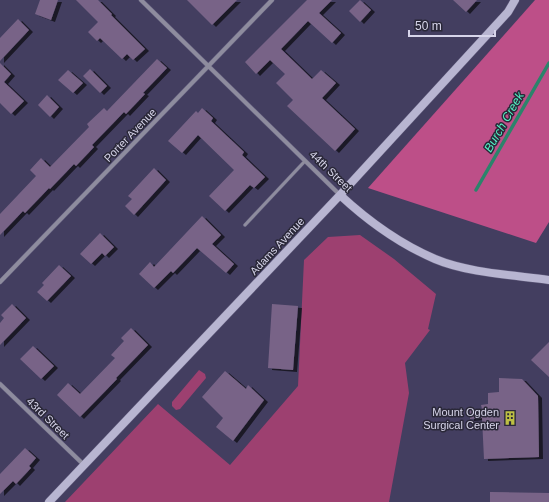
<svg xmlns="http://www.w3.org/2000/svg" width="549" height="502" font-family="Arial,sans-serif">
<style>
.green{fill:#9d4070}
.forest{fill:#bd4f88}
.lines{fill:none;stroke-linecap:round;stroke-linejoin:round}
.stream{stroke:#2b846b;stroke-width:3.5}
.building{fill:#786487;filter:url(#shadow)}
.lane-casing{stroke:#615c7c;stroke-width:4}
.street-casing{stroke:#615c7c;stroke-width:5}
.secondary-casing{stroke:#615c7c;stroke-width:9}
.lane{stroke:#8e8c9e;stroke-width:3}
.street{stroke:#8e8c9e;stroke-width:4}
.secondary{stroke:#b8b5d1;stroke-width:8}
.labels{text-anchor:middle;stroke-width:3;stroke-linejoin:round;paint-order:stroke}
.street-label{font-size:11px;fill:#d7d5ea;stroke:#2a2838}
.poi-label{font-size:11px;fill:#d7d5ea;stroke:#2a2838;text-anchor:end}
.water-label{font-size:12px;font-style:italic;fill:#54f3c6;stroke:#2a2838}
</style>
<defs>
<filter id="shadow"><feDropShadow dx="4" dy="2" stdDeviation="0" flood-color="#0009"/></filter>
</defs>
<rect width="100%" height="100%" fill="#433e60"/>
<path class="green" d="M360,235l34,24 42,35 -8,35 2,1 -25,33 4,30 -20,109h-324l93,-98 72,61 68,-79 6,-126 24,-23z
M199,370l6,4 1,4 -26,31 -4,1 -4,-4v-4z"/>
<path class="forest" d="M535,0h14v222l-13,21 -168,-55z"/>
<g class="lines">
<path class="stream" d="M476,190l73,-127"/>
</g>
<path class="building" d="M40,0h18l-7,20 -16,-6z
M76,0h22l14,14 -1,1 34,34 -12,11 -6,-6 -5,5 -22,-21 -3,3 -9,-9 10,-10z
M187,0h50l-25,25z
M307,0h25l-13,13 22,20 -9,10 -24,-22 -27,28 31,30 9,-9 15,13 -14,15 33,31 -20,22 -48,-45 6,-6 -17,-17 9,-9 -15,-14 -14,14 -11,-12z
M360,0l11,10 -11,12 -11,-11z
M453,0h24l-11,12z
M18,19l11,11 -29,31v-23z
M157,59l10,9 -24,25 2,1 -19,20 -2,-2 -32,33 2,2 -18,19 -2,-2 -24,25 -1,-1 -24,25 -2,-2 -23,24v-21l36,-38 -6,-6 11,-12 9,9 39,-40 -2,-3 17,-16 3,3z
M0,63l11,11 -7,8 20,19 -13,13 -11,-11z
M90,69l17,17 -7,7 -17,-17z
M68,70l15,13 -10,10 -15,-13z
M47,95l12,12 -9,10 -12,-12z
M202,108l11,10 -2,3 33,31 -2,3 23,22 -11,11 -4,-3 -25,26 -16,-15 25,-26 -36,-35 -16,18 -14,-12 28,-30 2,2z
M154,168l12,12 -32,35 -9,-9 7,-7 -4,-3z
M202,216l19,19 -9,9 22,20 -8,9 -29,-25 -24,25 -2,-2 -17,17 -15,-14 11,-12 4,5z
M100,233l14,14 -9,9 -3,-3 -11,11 -11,-10z
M59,265l12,11 -24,25 -10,-9 7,-7 -2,-2z
M12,304l14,14 -26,27v-22l4,-5 -3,-3z
M272,304l26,2 -5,64 -25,-2z
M131,328l17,17 -32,33 1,1 -37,38 -23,-22 11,-12 12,11 35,-36 -4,-3 13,-14 -3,-3z
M549,342v35l-18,-17z
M33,346l21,20 -13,13 -21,-20z
M225,371l21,18 2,-4 16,15 -31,41 -17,-14 7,-9 -21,-21z
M499,378l23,1 16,17 1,61 -55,2 -2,-41 -12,1v-10h12l-1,-4 7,-1v-11l11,-1z
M25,448l11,10 -7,8 2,2 -15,16 -3,-3 -13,13v-20z
M490,492l59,1v9h-59z"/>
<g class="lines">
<defs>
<path id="lane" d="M245,225l60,-64"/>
<path id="street" d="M141,0l199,195
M0,282l272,-282
M0,384l84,81"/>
<path id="secondary" d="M340,195c28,26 60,49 95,64 33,14 79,16 114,21
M49,502l291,-307 168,-183 7,-12"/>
</defs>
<use href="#lane" class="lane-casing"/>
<use href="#street" class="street-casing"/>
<use href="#secondary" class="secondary-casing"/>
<use href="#lane" class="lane"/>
<use href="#street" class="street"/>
<use href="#secondary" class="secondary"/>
</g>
<defs>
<symbol id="building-bare" viewBox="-9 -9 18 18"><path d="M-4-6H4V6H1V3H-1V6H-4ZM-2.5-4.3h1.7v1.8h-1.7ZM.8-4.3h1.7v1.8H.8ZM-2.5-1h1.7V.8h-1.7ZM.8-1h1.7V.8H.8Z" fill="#bdbf43" stroke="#2a2838" stroke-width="2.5" paint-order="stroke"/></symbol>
</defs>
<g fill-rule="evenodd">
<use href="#building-bare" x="500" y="408" width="20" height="20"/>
</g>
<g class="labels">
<g class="street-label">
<text transform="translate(130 135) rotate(-46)" y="4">Porter Avenue</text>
<text transform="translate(331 171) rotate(44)" y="4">44th Street</text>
<text transform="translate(277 246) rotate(-47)" y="4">Adams Avenue</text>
<text transform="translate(48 418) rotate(44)" y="4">43rd Street</text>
</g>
<g class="poi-label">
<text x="499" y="416">Mount Ogden<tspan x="499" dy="13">Surgical Center</tspan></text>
</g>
<g class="water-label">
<text transform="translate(504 122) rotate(-60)" y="4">Burch Creek</text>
</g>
</g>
<path d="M409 30v6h86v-6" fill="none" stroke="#d7d5ea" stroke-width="2"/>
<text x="415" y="30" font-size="12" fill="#d7d5ea" stroke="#2a2838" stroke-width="3" paint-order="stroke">50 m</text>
</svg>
